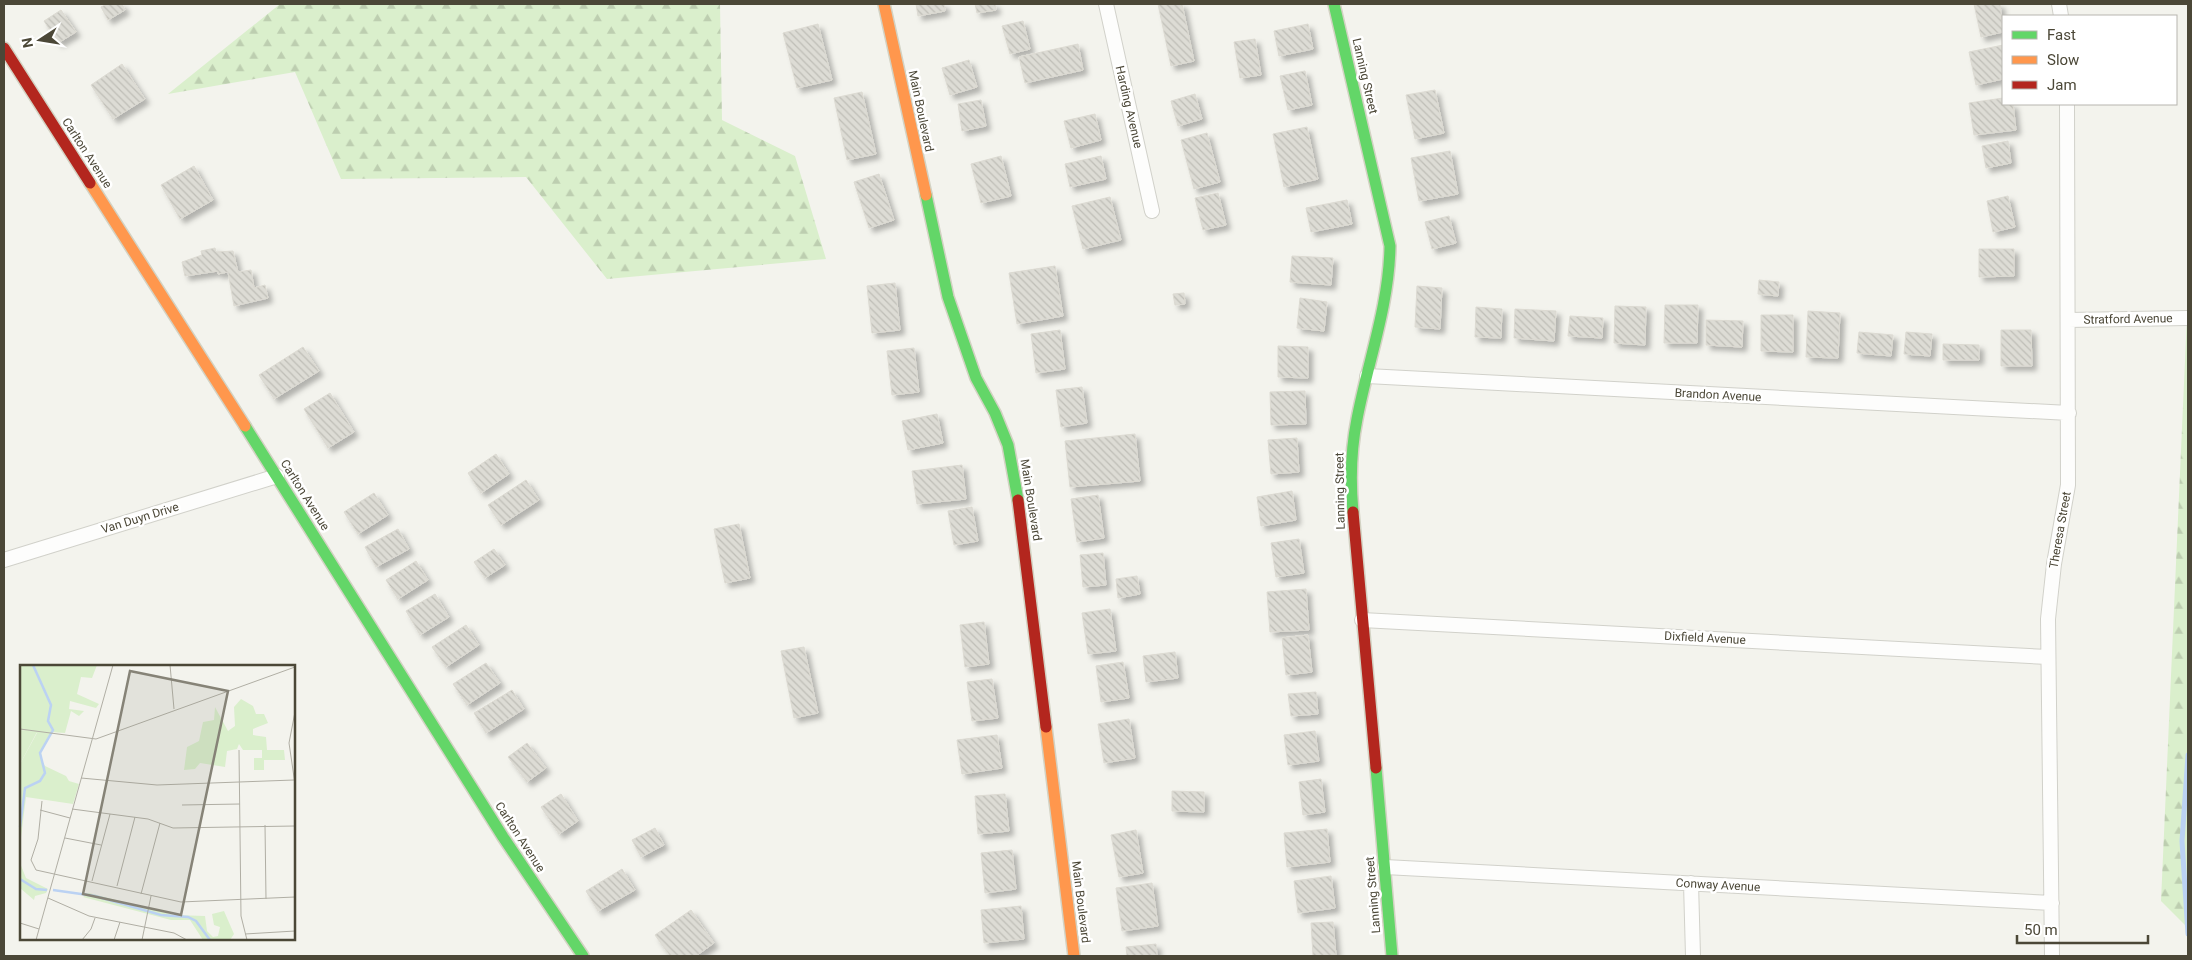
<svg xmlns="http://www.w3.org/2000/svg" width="2192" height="960" font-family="Roboto,sans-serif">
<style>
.forest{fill:url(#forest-firs)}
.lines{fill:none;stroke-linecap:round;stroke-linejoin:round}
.stream{stroke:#bbd2f3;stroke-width:5}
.building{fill:url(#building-back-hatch);stroke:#dcdad2;filter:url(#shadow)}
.street-casing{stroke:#d1d1ca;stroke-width:16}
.fast-casing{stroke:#d3d2c3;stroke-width:14}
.slow-casing{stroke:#d3d2c3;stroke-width:14}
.jam-casing{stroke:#d3d2c3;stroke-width:14}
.street{stroke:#fdfdfc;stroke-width:14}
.fast{stroke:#63d668;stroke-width:11}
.slow{stroke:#ff974d;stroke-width:11}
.jam{stroke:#b3261e;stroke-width:11}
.labels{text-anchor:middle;stroke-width:5;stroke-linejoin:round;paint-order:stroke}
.street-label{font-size:12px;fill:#4b4737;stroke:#fff}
.inset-river{fill:none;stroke:#bbd2f3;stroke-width:2.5}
.inset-road{fill:none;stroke:#b0aea4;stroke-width:1}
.view{fill:#868377;fill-opacity:0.15;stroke:#868377;stroke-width:2.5}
.inset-edge{fill:none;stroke:#4b4737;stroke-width:2.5}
</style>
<defs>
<pattern id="forest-firs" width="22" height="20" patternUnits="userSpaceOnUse" patternTransform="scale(1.25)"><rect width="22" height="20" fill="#daefcc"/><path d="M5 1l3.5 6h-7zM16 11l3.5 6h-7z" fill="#bdceb0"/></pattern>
<pattern id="building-back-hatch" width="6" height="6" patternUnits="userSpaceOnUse" patternTransform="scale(1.25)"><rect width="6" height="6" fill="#dddcd5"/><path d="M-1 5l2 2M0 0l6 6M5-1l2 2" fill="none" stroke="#bfbeb7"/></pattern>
<filter id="shadow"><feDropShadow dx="4.5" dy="4.5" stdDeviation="2.5" flood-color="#0004"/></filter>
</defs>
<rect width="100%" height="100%" fill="#f3f3ed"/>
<path class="forest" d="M280,4h440l2,116 73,36 31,103 -219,20 -81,-102 -185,2 -46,-107 -127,22z
M2188,293v635l-27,-27z"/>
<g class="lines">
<path class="stream" d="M2188,755l-6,86 6,93"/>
</g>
<path class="building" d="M107,4h15l3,6 -17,10 -7,-13z
M916,4h28l1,7 -27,5z
M975,4h20l1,6 -19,3z
M1158,4h24l12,57 -23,5z
M1974,4h26l3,28 -22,5z
M61,10l15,22 -18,11 -14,-22z
M1023,21l7,28 -20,5 -8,-28z
M818,24l14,56 -35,8 -14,-55z
M1308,24l5,25 -34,7 -5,-25z
M1255,39l6,36 -21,3 -6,-36z
M1078,44l5,26 -58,13 -6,-26z
M2003,45v34l-27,6 -7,-33z
M969,60l8,27 -27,8 -8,-27z
M122,64l23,35 -32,20 -22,-34z
M1305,71l7,34 -24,5 -8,-34z
M1435,90l9,43 -29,6 -9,-44z
M862,92l14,62 -29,6 -13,-62z
M1195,94l7,25 -24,7 -7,-25z
M2003,98v6h10l3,26 -42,5 -5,-32z
M981,100l5,26 -24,5 -4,-27z
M1095,114l6,26 -30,8 -7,-27z
M1307,127l11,52 -34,8 -11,-53z
M1207,133l13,49 -26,7 -13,-49z
M2008,141l3,22 -25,5 -4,-22z
M1450,151l8,43 -39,7 -8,-43z
M1001,156l10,40 -30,7 -10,-39z
M1101,156l5,23 -36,8 -5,-23z
M194,166l19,34 -33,19 -19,-34z
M879,174l15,46 -25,8 -15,-46z
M1218,193l8,32 -23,5 -8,-32z
M2008,196l7,31 -22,5 -6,-31z
M1110,197l11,43 -38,9 -11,-43z
M1347,200l5,24 -41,8 -5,-24z
M1449,216l7,27 -24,6 -7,-27z
M215,248l1,4 17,-1 5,21 13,-2 3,18 11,-3 3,13 -34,8 -6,-34 -10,2v-3l-33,5 -3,-14 20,-7 -1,-4z
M1979,249h35v27l-35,1z
M1292,256l41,2 -2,27 -41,-3z
M1055,266l8,50 -46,8 -8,-51z
M1759,280l20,2 -1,14 -20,-2z
M895,283l5,47 -28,3 -5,-47z
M1417,286l25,2 -2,41 -25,-2z
M1184,293l1,11 -10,1 -2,-11z
M1300,298l27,4 -3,29 -27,-3z
M1665,305h33l-1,38h-33z
M1615,306l31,1 -1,38 -31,-2z
M1476,307l26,2 -1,29 -26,-1z
M1515,309l41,2 -2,30 -40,-3z
M1808,311l32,2 -2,45 -32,-1z
M1761,315h32v37l-32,-1z
M1570,316l33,2 -1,20 -34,-2z
M1706,320l37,1 -1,26 -36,-2z
M1060,330l5,39 -29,4 -5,-39z
M2001,330h30l1,36h-31z
M1859,332l34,3 -2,21 -34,-3z
M1906,332l26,2 -2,22 -26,-2z
M1943,344l36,1v15h-36z
M1278,346l30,1v31l-30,-1z
M303,347l16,24 -45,28 -15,-24z
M914,348l5,44 -27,3 -5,-44z
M1082,387l5,36 -26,4 -5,-37z
M1305,391l1,33 -35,1 -1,-33z
M330,393l24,39 -26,16 -24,-39z
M937,414l6,29 -35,7 -6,-29z
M1135,434l5,47 -70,6 -5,-46z
M1297,438l2,34 -28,2 -3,-34z
M496,454l13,20 -28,19 -13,-20z
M962,465l4,34 -49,5 -5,-33z
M526,480l13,20 -38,25 -13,-20z
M1292,491l4,29 -35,6 -4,-29z
M374,493l14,22 -30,19 -14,-22z
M1098,495l6,43 -27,4 -6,-43z
M972,507l6,34 -24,4 -6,-34z
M739,524l11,54 -25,5 -11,-54z
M398,529l11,20 -33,18 -11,-20z
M1299,539l5,34 -28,4 -5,-34z
M494,549l11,16 -20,13 -11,-16z
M1103,553l3,32 -23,2 -3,-32z
M416,561l12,19 -30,19 -12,-19z
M1137,576l3,18 -22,4 -2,-19z
M1306,589l3,41 -39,2 -3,-40z
M435,594l14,23 -29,18 -14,-24z
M1110,609l6,42 -28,3 -6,-41z
M984,622l5,42 -24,3 -5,-42z
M466,625l13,20 -33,22 -14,-20z
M1308,635l4,37 -26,3 -4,-37z
M804,647l14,66 -24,5 -13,-67z
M1175,652l3,26 -32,4 -3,-26z
M1123,662l6,36 -28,4 -5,-36z
M486,663l14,20 -33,22 -14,-21z
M992,679l6,39 -26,3 -5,-39z
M512,690l12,19 -38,24 -12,-20z
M1316,692l2,22 -27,2 -3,-22z
M1129,719l6,39 -31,5 -6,-39z
M1315,731l4,30 -31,4 -4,-30z
M997,735l5,33 -40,6 -5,-34z
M527,743l19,25 -19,14 -19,-25z
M1321,779l4,33 -22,3 -4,-33z
M1172,791l32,1v20l-32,-1z
M561,794l17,27 -19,13 -18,-27z
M1005,794l4,37 -31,3 -3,-38z
M655,828l9,17 -23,12 -9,-17z
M1327,829l3,33 -43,5 -3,-34z
M1136,830l7,43 -24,4 -8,-42z
M1012,850l4,39 -31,4 -4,-40z
M622,869l13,21 -37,21 -12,-20z
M1331,876l4,32 -37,5 -4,-32z
M1152,883l6,43 -36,5 -6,-43z
M1021,906l3,33 -40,4 -3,-33z
M691,910l23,33 -18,13h-26l-15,-21z
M1333,922l3,33 -23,1 -2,-33z
M1156,944l1,12h-30l-1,-9z"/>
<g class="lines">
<defs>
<path id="street" d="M1106,4l46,207
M2059,4l2,12
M2068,320l120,-2
M1367,376l702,37
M4,560l273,-84
M1362,620l686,37
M1385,867l667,36
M1691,883l2,73
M2052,956l-4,-337 6,-55 14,-79 -1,-381"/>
<path id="fast" d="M1334,4l56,242c-1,60 -22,115 -33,173 -6,30 -7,62 -4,93
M926,195l22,102 28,81 19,35 13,32 10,55
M245,426l258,411 80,119
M1376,768l16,188"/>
<path id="slow" d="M884,4l42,191
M90,183l155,243
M1046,727l28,229"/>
<path id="jam" d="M4,48l86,135
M1018,500l28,227
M1353,512l23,256"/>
</defs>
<use href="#street" class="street-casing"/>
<use href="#fast" class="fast-casing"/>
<use href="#slow" class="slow-casing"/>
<use href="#jam" class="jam-casing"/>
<use href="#street" class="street"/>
<use href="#fast" class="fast"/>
<use href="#slow" class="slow"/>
<use href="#jam" class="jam"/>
</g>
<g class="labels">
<g class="street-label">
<text transform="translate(1365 76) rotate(77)" y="4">Lanning Street</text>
<text transform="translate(1129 107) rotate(77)" y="4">Harding Avenue</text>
<text transform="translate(921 111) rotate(78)" y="4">Main Boulevard</text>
<text transform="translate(87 153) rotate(57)" y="4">Carlton Avenue</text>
<text transform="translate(2128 319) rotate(-1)" y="4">Stratford Avenue</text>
<text transform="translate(1718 395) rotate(3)" y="4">Brandon Avenue</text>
<text transform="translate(1340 491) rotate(-91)" y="4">Lanning Street</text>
<text transform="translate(305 495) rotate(58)" y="4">Carlton Avenue</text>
<text transform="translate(1031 500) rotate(81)" y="4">Main Boulevard</text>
<text transform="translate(140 518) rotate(-17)" y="4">Van Duyn Drive</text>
<text transform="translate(2060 530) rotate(-80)" y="4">Theresa Street</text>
<text transform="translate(1705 638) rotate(3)" y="4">Dixfield Avenue</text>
<text transform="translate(520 837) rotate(57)" y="4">Carlton Avenue</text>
<text transform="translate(1718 885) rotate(3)" y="4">Conway Avenue</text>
<text transform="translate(1373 895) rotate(-95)" y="4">Lanning Street</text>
<text transform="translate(1081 902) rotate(83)" y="4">Main Boulevard</text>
</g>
</g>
<g transform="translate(20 665)">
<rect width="275" height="275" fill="#f3f3ed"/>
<path d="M0,0h77l-5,13 -11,-1 -4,17 22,10 -3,4 -26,-7 -1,8 15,2 -5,5 -8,-5 -6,22 -14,-1 -10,20 1,9 3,5 21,10 3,5 10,3 -6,20 -47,-7 -6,48v-81l17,-31 -17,-3zM221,34l12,7 3,8h8l4,9 -15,6v6l13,2 1,13h17l1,10h-21v10h-10v-12h8v-8h-19l-4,-6 -2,5 -10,2 -2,16 -25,-4 -5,6 -11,1 3,-23 12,-6 4,-19 11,-2 1,-13 13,24 7,-5 -1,-19zM0,198l6,15 22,11 -2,4 -11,3 -1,4 -14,-12zM69,228l85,22 31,1 2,15 6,6 5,-1 2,-9 -6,-2 -2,-11 12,-3 10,23 -4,6h-27l-13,-20h-19l-88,-23z" fill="#daefcc"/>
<path d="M0,65l17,2 -17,32z" fill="#daefcc"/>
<path class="inset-river" d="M0,162l5,-39 15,-7 5,-8 -5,-20 13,-23 -5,-9 3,-16 -18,-40M0,214l16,10 11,1M33,225l42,6 66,19 27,2 8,4 14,19"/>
<path class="inset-road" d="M150,0l4,44M275,47l-6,31 6,41M0,64l76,10 199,-72M275,76v16M219,85l2,166 6,24M61,113l76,7 137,-5M22,136l-4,38 -7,21 5,10 145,32 114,-5M162,140l58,-1M52,144l76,10 25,9 122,-2M20,145l30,8M245,160l1,74M45,173l36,7M72,216l18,-67M97,221l18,-69M121,229l19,-71M28,233l41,18 85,17 13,7M0,258l19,6M225,269l50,-3M16,275l77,-275M62,275l9,-11 4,-11M94,275l6,-18M122,275l9,-44"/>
<path class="view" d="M110,6l98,20 -47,224 -98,-21z"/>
<rect width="275" height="275" class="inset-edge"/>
</g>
<rect width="2192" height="960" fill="none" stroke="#4b4737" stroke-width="10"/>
<rect x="2002" y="15" width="175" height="90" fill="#ffffff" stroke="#b7b5af"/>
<rect x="2012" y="31" width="25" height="8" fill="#63d668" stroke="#b7b5af"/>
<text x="2047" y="40" font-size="15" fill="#4b4737">Fast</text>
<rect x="2012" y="56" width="25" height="8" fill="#ff974d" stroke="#b7b5af"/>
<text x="2047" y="65" font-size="15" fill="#4b4737">Slow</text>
<rect x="2012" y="81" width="25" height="8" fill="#b3261e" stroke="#b7b5af"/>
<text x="2047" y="90" font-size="15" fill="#4b4737">Jam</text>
<g transform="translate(40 40) rotate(258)" stroke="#ffffff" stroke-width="4" paint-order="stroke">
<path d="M0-4L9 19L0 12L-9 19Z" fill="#4b4737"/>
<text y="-8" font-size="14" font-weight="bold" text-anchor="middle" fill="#4b4737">N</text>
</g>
<path d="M2017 935v8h131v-8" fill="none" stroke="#4b4737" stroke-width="2.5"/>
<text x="2024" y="935" font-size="15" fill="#4b4737" stroke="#ffffff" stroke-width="4" paint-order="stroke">50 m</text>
</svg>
